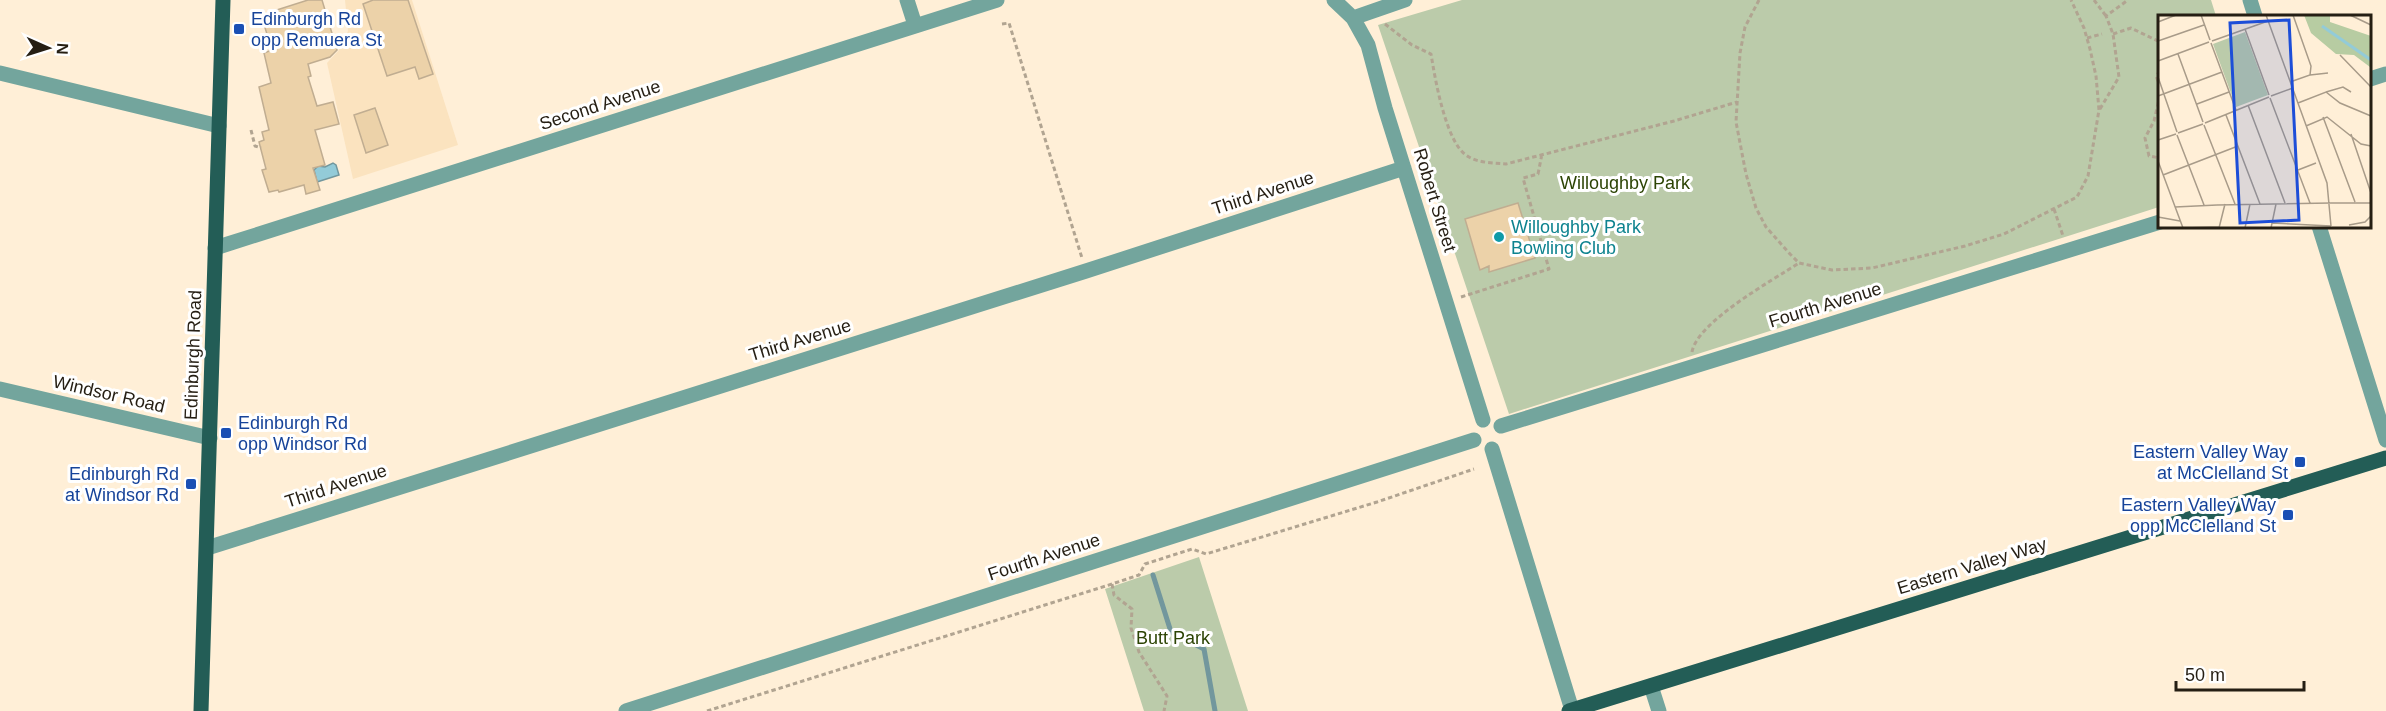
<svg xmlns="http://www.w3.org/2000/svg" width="2386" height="711" font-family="Helvetica,sans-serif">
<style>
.built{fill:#fbe3bf}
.green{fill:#bbcbaa}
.water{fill:#93cbd8;stroke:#72979d;stroke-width:1.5}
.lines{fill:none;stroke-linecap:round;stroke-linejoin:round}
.stream{stroke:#72979d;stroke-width:5}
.building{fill:#ecd2a9;stroke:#c0ad91;stroke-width:1.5}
.path{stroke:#b1a491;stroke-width:3;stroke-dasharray:4.5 3;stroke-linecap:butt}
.minor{stroke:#73a59d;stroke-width:15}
.major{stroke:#235d56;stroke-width:15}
.transit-dot{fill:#1a4fb4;stroke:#fff;stroke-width:2}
.culture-dot{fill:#0f9aa8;stroke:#fff;stroke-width:2}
.labels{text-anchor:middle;stroke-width:6;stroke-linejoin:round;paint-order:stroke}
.transit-label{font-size:18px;fill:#164399;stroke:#fff;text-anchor:end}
.street-label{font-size:18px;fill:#251e13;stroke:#fff}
.park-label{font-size:18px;fill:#2c4404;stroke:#fff}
.culture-label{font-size:18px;fill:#0d838f;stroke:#fff;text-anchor:start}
.inset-river{fill:none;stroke:#93cbd8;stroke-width:3}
.inset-road{fill:none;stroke:#a89b89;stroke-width:1.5}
.view{fill:#1d4ed8;fill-opacity:0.15;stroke:#1d4ed8;stroke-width:3}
.inset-edge{fill:none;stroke:#251e13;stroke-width:3}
</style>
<rect width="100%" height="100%" fill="#ffefd7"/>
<path class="built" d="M345,0h67l46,145 -105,34 -26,-116 12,-13 9,-19z"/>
<path class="green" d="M1462,0h749l5,16h-56l-1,191 -650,207 -131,-389z
M1199,557l49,154h-104l-39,-122z"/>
<path class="water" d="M333,163l3,2 3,10 -22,7 -3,-12 4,-4 7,1z"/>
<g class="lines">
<path class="stream" d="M1153,575l18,57 33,17 11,62"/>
</g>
<path class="building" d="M308,0h14l15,50 -7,7 -22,7 3,12 -3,1 9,29 16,-4 6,22 -24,6 10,35 -12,3 7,22 -14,4 -2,-9 -25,7 -1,-2 -9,2 -7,-22 4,-1 -7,-27 5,-2 -2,-8 7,-2 -10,-43 12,-4 -7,-30 8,-3 -11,-35z
M373,0h35l25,74 -14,5 -4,-12 -28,9 -24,-72z
M375,108l13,37 -22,8 -12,-38z
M1518,203l17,55 -46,14v-6l-9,4 -15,-51z"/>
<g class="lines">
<path class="path" d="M1759,0l-14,27 -5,26 -4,69 10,52 10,34 10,19 24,27 9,9 33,7 40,-2 93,-22 39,-12 73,-37 11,-21 11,-66 -3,-34 -6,-27 -6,-21 -13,-28
M2094,0l12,16
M1002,24l7,-1 73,235
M1385,24l27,21 19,9c4,24 15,92 38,103 10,6 25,6 37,7l168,-43 63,-19
M2113,34l18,-6 29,14
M2087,38l15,-4
M2160,71l-4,5 4,10
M2160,95l-6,26 -9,17 4,18 11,2
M2100,109l19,-32 -6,-43 -7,-18 22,-16
M251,130l4,16 6,2
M2054,209l9,27
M1461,297l88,-28 -26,-91 15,-4 4,-20
M1692,352c5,-30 81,-72 107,-89
M1112,584l2,11 18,14 -1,19 8,24 28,44 -3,15
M707,711l405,-127 27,-9 6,-11 47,-15 14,5 171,-52 97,-33"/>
<path class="minor" d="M907,0l8,25
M1334,0l19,18 15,27 17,63 98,312
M2250,0l5,16
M1353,18l52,-18
M0,73l219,53
M2370,79l16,-5
M2319,226l67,214
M215,248l782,-248
M0,389l210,49
M1501,426l659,-204
M1492,449l80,261
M207,548l879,-277 318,-103
M1651,686l8,25
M626,711l848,-271"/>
<path class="major" d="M201,711l22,-711
M1569,711l817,-253"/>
</g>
<g class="transit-dot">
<rect x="233" y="23" width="12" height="12" rx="3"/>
<rect x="220" y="427" width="12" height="12" rx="3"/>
<rect x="2294" y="456" width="12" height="12" rx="3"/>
<rect x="185" y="478" width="12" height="12" rx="3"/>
<rect x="2282" y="509" width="12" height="12" rx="3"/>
</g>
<circle class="culture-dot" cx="1499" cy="237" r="6"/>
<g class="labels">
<g class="transit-label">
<text x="251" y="25" text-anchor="start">Edinburgh Rd<tspan x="251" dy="21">opp Remuera St</tspan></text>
<text x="238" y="429" text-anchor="start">Edinburgh Rd<tspan x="238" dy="21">opp Windsor Rd</tspan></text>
<text x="2288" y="458">Eastern Valley Way<tspan x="2288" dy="21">at McClelland St</tspan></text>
<text x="179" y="480">Edinburgh Rd<tspan x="179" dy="21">at Windsor Rd</tspan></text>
<text x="2276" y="511">Eastern Valley Way<tspan x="2276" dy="21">opp McClelland St</tspan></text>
</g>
<g class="street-label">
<text transform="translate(600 105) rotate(-18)" y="6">Second Avenue</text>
<text transform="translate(1263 193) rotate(-18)" y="6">Third Avenue</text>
<text transform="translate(1435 200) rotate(73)" y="6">Robert Street</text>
<text transform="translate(1825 305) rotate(-17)" y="6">Fourth Avenue</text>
<text transform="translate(800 340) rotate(-17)" y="6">Third Avenue</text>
<text transform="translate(193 355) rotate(-88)" y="6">Edinburgh Road</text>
<text transform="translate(109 394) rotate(13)" y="6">Windsor Road</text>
<text transform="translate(336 486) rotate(-18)" y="6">Third Avenue</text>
<text transform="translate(1044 557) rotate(-18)" y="6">Fourth Avenue</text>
<text transform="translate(1972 566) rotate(-17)" y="6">Eastern Valley Way</text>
</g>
<g class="park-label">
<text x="1625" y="189">Willoughby Park</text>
<text x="1173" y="644">Butt Park</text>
</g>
<g class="culture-label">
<text x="1511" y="233">Willoughby Park<tspan x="1511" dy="21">Bowling Club</tspan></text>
</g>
</g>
<g transform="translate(2158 15)">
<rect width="213" height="213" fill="#ffefd7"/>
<path d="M87,17l23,63 -32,12 -23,-63z" fill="#bbcbaa"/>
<path d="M146,0h26v7l41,14v41l-1,-10 -16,-12 -18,-1 -25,-21z" fill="#b7cca2"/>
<path class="inset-river" d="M164,11l49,34"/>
<path class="inset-road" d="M43,0l9,25M108,0l61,168 4,43M192,0l21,10M0,7l18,-7M87,14l24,66M0,26l46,-16M54,26l56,-20M53,28l25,67M20,39l25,68M182,40l31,32M0,46l51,-19M152,60l18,-2M0,62l19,55M132,67l20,-7 1,-9 -18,-51M168,77l17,-5 8,5M0,81l64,-24M113,81l22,-8M112,83l40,105M140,88l28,-11 14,11 31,13M39,89l32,-12M90,90l37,98M68,100l34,89M165,102l32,85M47,108l64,-26M46,110l31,79M148,111l21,-9 34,27 10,2M20,118l25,-9M193,119l20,59M19,120l27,70M0,125l18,-6M0,146l25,67 36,-1M140,155l18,-7M5,160l75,-29M173,188h40M59,190l114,-2M17,192l42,-2M0,202l22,4M114,208l59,3M191,210l16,-3 6,-6M61,213l6,-24M87,213l5,-24M113,213l5,-24"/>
<path class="view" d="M131,5l10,200 -59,3 -10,-200z"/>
<rect width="213" height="213" class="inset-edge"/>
</g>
<g transform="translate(48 48) rotate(93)" stroke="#ffffff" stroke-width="4.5" paint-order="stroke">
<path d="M0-4.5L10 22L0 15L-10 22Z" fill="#251e13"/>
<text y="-9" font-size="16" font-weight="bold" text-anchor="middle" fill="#251e13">N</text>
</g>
<path d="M2176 681v9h128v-9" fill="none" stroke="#251e13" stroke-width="3"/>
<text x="2185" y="681" font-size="18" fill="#251e13" stroke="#ffffff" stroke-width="4.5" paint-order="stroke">50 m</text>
</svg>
